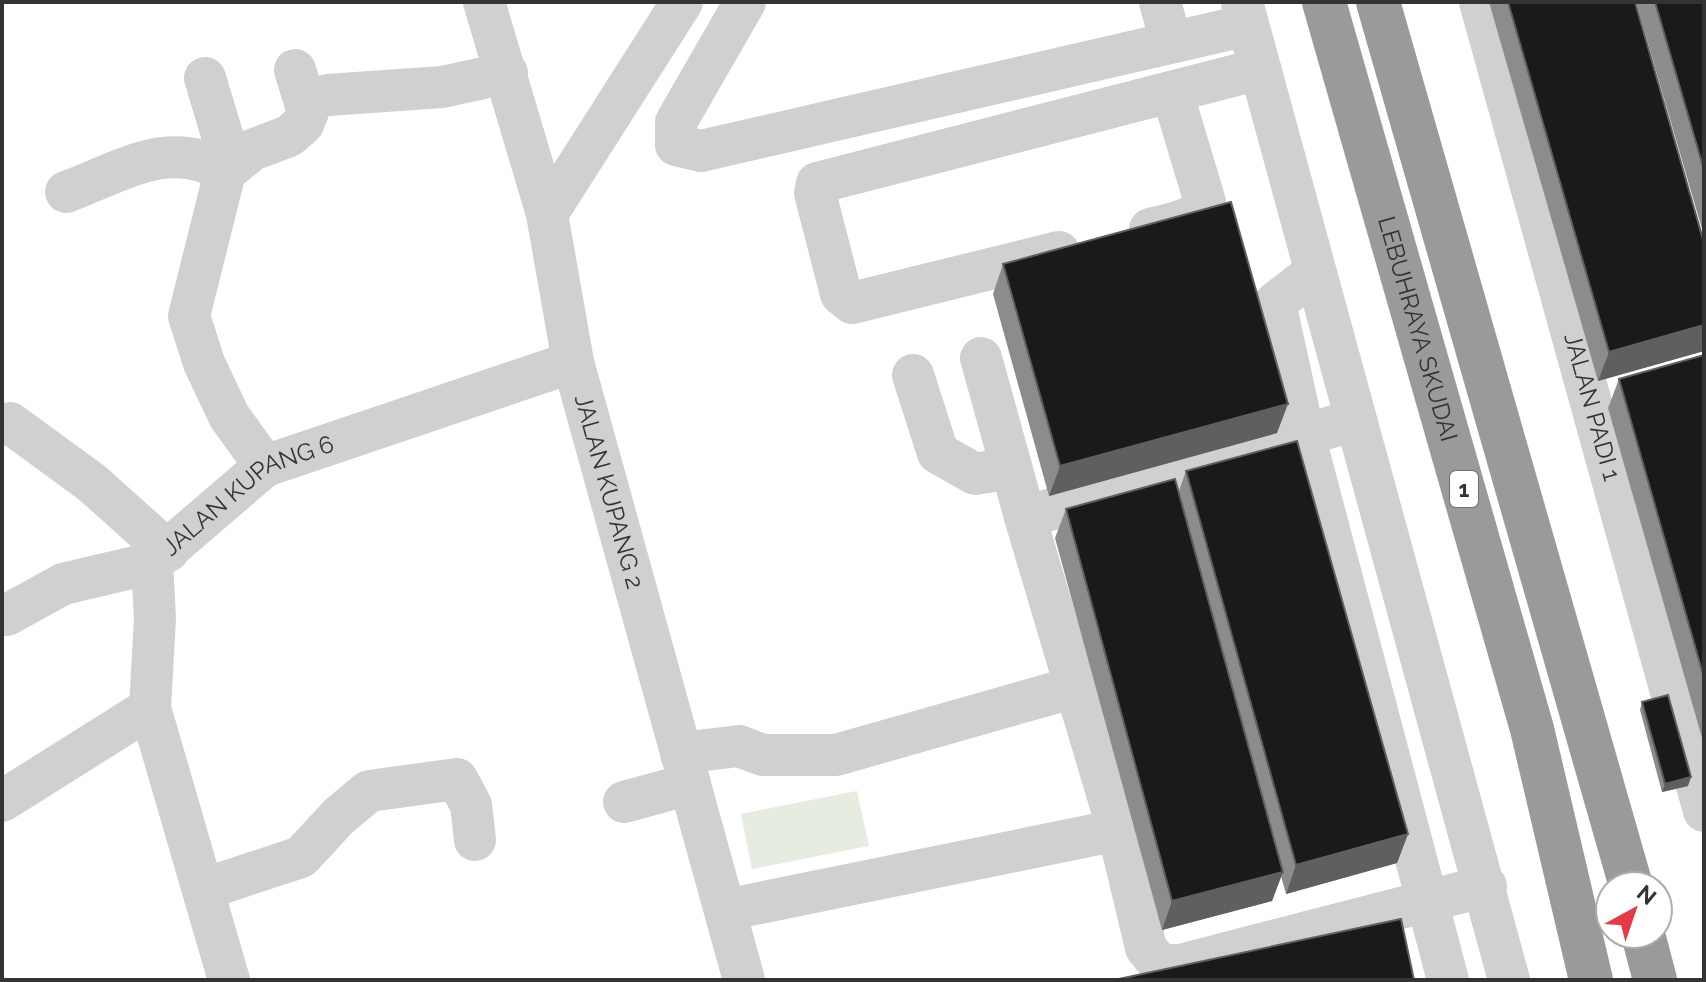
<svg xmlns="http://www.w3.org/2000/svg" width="1706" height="982" font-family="Raleway,sans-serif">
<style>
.green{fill:#e6ecdf}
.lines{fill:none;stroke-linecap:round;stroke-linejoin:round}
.minor{stroke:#d0d0d0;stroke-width:42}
.highway{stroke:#9a9a9a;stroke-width:44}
.wall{fill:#8c8c8c}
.shaded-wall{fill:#5f5f5f}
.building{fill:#1a1a1a;stroke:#5f5f5f;stroke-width:2}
.labels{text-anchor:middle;stroke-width:8;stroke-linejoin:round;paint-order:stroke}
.shield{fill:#fff;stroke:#707070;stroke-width:2}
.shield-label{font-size:22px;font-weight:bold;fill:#333}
.street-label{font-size:24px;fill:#333;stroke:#fff}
</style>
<rect width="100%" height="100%" fill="#fff"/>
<path class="green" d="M857,791l12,55 -117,23 -11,-55z"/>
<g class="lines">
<g class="minor">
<path id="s1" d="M484,2l63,212 26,148 171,618"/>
<path d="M745,2l-69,120v23l25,6 547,-126"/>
<path d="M1160,2l11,40"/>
<path d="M1242,2l267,978"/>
<path id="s2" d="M1480,2l224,809"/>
<path d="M328,95l114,-8 65,-14"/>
<path d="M66,192c54,-20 106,-55 159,-20l-2,-34 -18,-60"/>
<path d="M547,214l135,-212"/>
<path d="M1150,229c22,-6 44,-7 55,-27l-33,-110"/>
<path d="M1059,252l-207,51 -11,-9 -26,-101 2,-10 443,-114"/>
<path d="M1315,272l-40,31 29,132 144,545"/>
<path d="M981,358l44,159"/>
<path d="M913,375l25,78 37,21 36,-6"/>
<path d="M1355,420l-330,97 93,313 28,118 14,17h20l306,-79"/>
<path d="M2,425l8,-2 82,60 76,68"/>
<path d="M265,466l-36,-50 -25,-53 -15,-47 36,-144 27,-22 37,-14 14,-12 5,-12 -13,-42"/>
<path d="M2,613l5,2 56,-31 89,-21"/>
<path d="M681,753l58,-7 24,9h73l239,-68"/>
<path d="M2,801l148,-93"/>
<path d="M624,802l66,-18"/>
<path d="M204,889l97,-32 38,-41 30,-25 88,-12 14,26 4,35"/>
<path d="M725,910l393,-80"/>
<path id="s3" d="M229,980l-79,-272 5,-90 -3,-55 113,-97 308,-104"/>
</g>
<g class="highway">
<path id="s4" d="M1324,2l208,727 59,251"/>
<path d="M1378,2l253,884"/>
<path d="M1643,934l12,46"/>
</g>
</g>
<path class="wall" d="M1489,2h146l69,241v108l-106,30z
M1636,2h68v234z
M1003,264l274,169 -228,63 -56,-202z
M1704,355v390l-96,-337 11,-29z
M1186,471l222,363 -11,29 -111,31 -5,-18 -9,25 -110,29 -107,-392 11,-29 113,-18z
M1642,702l46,84 -26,6 -22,-82z"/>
<path class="shaded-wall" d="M1704,325v26l-106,30 11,-29z
M1288,404l-11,29 -228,63 11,-30z
M1691,777l-3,9 -26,6 3,-8z
M1408,834l-11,29 -111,31 10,-29z
M1283,872l-11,29 -110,29 10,-29z"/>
<path class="building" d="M1508,2h127l69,241v82l-95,27z
M1655,2h49v168z
M1231,202l57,202 -228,62 -57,-202z
M1704,355v323l-85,-299z
M1297,441l111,393 -112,31 -110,-394z
M1175,479l108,393 -111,29 -106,-392z
M1668,695l23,82 -26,7 -23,-82z
M1401,919l13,61h-300z"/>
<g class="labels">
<rect class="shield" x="1450" y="471" width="28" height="36" rx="6"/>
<g class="shield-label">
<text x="1464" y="497">1</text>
</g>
<g class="street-label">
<text dy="8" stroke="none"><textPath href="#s4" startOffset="340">LEBUHRAYA SKUDAI</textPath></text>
<text dy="8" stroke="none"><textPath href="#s2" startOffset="420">JALAN PADI 1</textPath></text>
<text dy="8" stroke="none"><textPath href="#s1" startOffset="506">JALAN KUPANG 2</textPath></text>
<text dy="8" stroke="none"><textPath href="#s3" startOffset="548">JALAN KUPANG 6</textPath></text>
</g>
</g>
<rect width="1706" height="982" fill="none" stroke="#333333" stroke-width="8"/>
<g transform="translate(1634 910) rotate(40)"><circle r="38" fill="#ffffff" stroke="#adadad" stroke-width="2"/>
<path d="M0-6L14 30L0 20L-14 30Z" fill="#e63946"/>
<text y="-12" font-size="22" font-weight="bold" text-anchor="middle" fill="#333333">N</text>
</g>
</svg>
